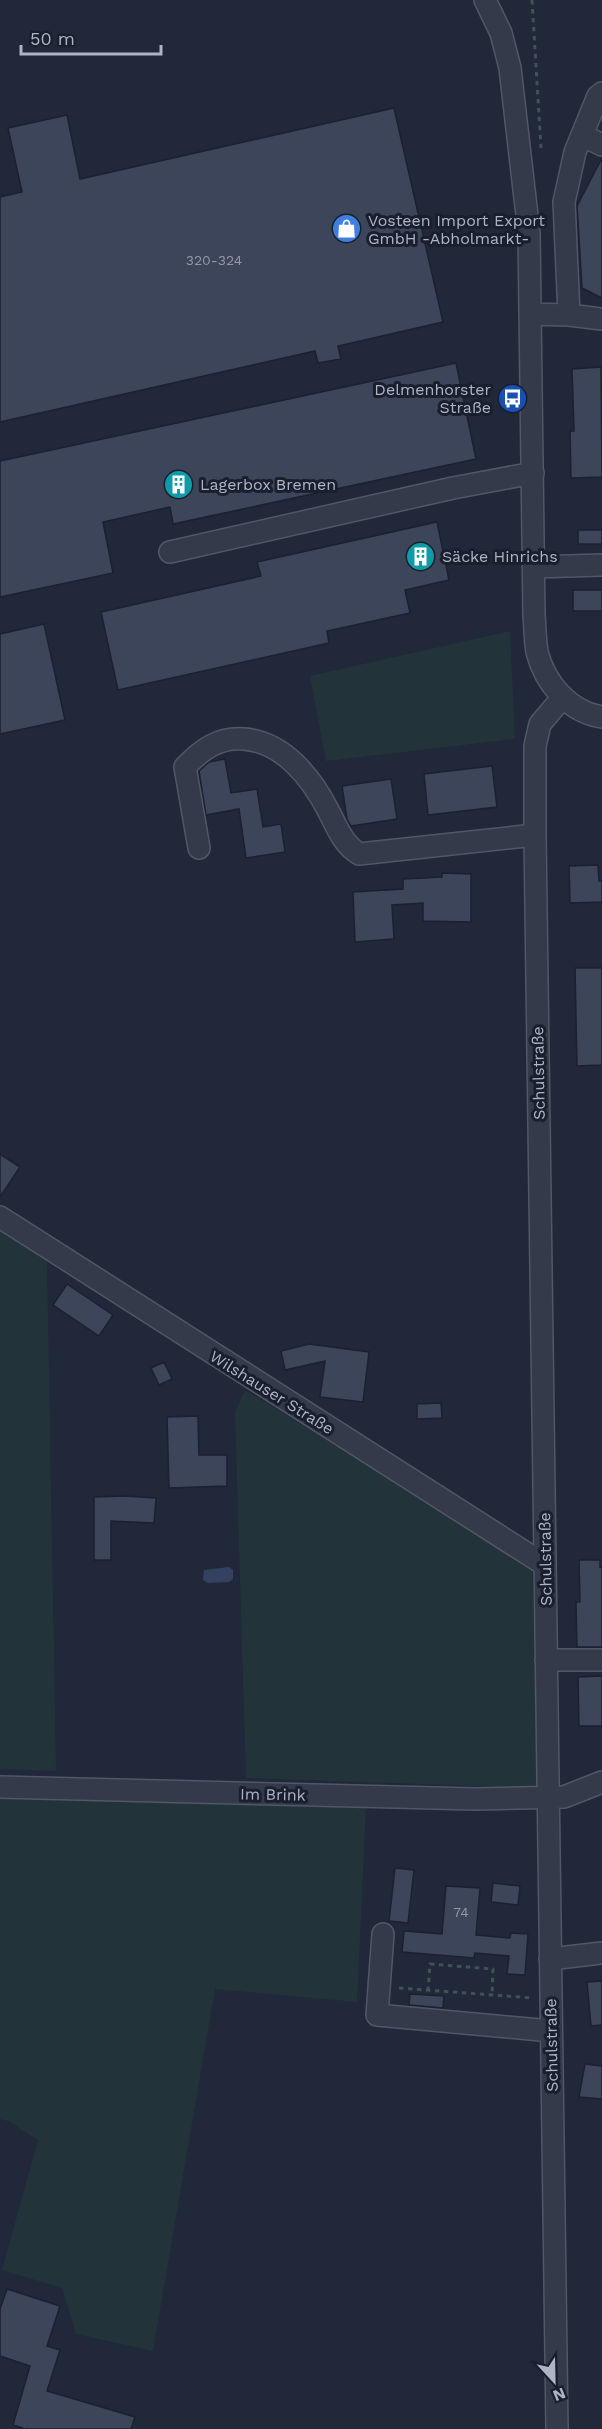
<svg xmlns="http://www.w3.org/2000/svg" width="602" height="2429" font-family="'Work Sans',sans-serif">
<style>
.green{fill:#22343a}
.water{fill:#344160}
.building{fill:#3c4559;stroke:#1b2130;stroke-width:1.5}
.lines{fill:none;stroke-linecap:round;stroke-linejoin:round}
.minor-casing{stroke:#515767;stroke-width:24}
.path{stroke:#405157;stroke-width:3;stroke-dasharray:4.5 4.5;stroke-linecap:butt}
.minor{stroke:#343a49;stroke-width:21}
.labels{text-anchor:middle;stroke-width:6;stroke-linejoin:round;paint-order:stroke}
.number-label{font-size:14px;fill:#9298aa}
.poi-label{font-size:16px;fill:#aeb4c5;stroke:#191f2d;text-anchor:start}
.street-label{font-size:16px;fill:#aeb4c5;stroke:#191f2d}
</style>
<rect width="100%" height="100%" fill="#202839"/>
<path class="green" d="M510,631l5,108 -189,22 -16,-85z
M0,1230l47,32 9,509 -56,-2z
M245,1390l287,175 7,223 -293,-10 -11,-366z
M0,1796l366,11 -9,195 -142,-13 -62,362 -77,-17 -14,-46 -60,-18 36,-130 -30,-19 -8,-2z"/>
<path class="water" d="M229,1567l4,3v9l-4,3 -21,1 -5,-3 1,-10z"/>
<path class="building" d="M394,108l49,214 -105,24 3,13 -23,4 -3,-12 -315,71v-225l22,-5 -14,-64 59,-13 13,64z
M602,158v140l-20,-10 -5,-82z
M456,363l20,96 -303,65 -3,-17 -67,15 10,51 -113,24v-136z
M601,367l1,110 -31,1 -1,-47h4l-2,-62z
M437,522l12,58 -44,10 5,23 -83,18 2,12 -211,47 -17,-78 160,-36 -4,-14z
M578,530h24v14h-24z
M573,590h29v21h-29z
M44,624l21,96 -65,14v-100z
M225,759l6,34 26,-4 6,38 18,-3 4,28 -39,6 -7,-49 -33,6 -7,-44 10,-9z
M492,766l5,41 -69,8 -4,-41z
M391,779l6,40 -46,7 -4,-7 -5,-33z
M598,865l1,16h3v21l-32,1 -1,-37z
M442,873l29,1v48l-48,-1v-18l-31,2 2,34 -39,3 -2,-50 50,-3v-10l39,-2z
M575,968h27v97l-25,1z
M0,1154l20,13 -20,30z
M67,1284l46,31 -14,21 -46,-31z
M309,1344l60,8 -6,50 -43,-5 5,-36 -40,9 -4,-19z
M164,1362l8,17 -13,6 -8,-17z
M441,1403l1,15 -25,1v-15z
M198,1416l1,39h28v31l-58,2 -2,-71z
M124,1496l32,2 -2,25 -43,-2v39h-17v-63z
M579,1560h21v7l2,-1v81h-25l-1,-45h4z
M602,1676v50h-23l-1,-49z
M395,1868l19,2 -6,53 -19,-2z
M493,1883l27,3 -2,19 -27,-3z
M446,1886l34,2 -4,47 34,3 1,-5 17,1 -3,41 -18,-1 2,-18 -34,-3 -1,5 -72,-6 2,-21 38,3z
M602,1981v44l-11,1 -4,-44z
M410,1994l34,2 -1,12 -34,-3z
M585,2064l17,2v33l-23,-2z
M7,2289l53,17 -13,40 13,4 -13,41 88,26 -4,12h-106l-12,-4 17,-59 -30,-10v-47z"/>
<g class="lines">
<defs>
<path id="minor" d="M485,0l16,33 9,35 19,165 5,382c1,12 1,25 3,37 8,31 32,60 65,65
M582,135l20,10
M531,314l38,1 -5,-113 11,-50 23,-56 4,-3
M569,315l33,4
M170,552l283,-64 80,-15
M534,567l68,-2
M199,848l-14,-81c17,-18 34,-30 59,-28 39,3 67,38 84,71 9,17 14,33 31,44l176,-19
M0,1217l545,348
M546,1660h56
M0,1787l475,12 89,-2 38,-15
M383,1934l-6,81 174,16
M550,1959l52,-6
M557,2429l-22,-1594v-89l5,-22 22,-26"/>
</defs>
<use href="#minor" class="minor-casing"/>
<path class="path" d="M532,0l9,148
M399,1988l134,10
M428,1991l2,-27 63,5 -1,26"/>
<use href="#minor" class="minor"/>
</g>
<defs>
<symbol id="shop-disc" viewBox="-11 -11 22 22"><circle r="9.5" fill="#3f7fe0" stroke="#191f2d"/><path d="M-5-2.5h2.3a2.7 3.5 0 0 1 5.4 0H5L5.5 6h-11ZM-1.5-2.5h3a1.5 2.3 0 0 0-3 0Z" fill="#fff"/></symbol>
<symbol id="bus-disc" viewBox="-11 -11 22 22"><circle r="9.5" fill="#1a4fb4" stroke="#191f2d"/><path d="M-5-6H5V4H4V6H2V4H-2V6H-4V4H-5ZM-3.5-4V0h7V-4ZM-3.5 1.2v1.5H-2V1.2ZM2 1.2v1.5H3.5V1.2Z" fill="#fff"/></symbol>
<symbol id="building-disc" viewBox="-11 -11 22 22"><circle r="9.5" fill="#0f9aa8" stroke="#191f2d"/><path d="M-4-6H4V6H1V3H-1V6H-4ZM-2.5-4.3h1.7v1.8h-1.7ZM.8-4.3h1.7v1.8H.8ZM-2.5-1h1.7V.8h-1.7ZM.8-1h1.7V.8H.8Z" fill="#fff"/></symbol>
</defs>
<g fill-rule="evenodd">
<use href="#shop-disc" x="330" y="212" width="33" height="33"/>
<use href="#bus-disc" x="496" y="382" width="33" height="33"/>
<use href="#building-disc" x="162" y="468" width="33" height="33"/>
<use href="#building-disc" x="404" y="540" width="33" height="33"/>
</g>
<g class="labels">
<g class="number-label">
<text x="214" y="265">320-324</text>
<text x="461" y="1917">74</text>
</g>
<g class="poi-label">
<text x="368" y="226">Vosteen Import Export<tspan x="368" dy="18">GmbH -Abholmarkt-</tspan></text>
<text x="491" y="395" text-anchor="end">Delmenhorster<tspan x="491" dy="18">Straße</tspan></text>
<text x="200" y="490">Lagerbox Bremen</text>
<text x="442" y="562">Säcke Hinrichs</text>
</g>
<g class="street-label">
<text transform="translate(538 1073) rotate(-91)" y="6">Schulstraße</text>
<text transform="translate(272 1392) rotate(32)" y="6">Wilshauser Straße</text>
<text transform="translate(545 1559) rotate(-91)" y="6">Schulstraße</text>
<text transform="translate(273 1794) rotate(1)" y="6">Im Brink</text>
<text transform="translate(551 2045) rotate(-91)" y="6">Schulstraße</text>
</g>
</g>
<g transform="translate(554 2381) rotate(158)" stroke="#191f2d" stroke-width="4.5" paint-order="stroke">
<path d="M0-4.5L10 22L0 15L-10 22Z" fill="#aeb4c5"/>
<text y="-9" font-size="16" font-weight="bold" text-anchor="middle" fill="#aeb4c5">N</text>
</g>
<path d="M21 45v9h140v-9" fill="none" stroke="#aeb4c5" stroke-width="3"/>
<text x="30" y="45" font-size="18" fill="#aeb4c5" stroke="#191f2d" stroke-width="4.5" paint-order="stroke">50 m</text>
</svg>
